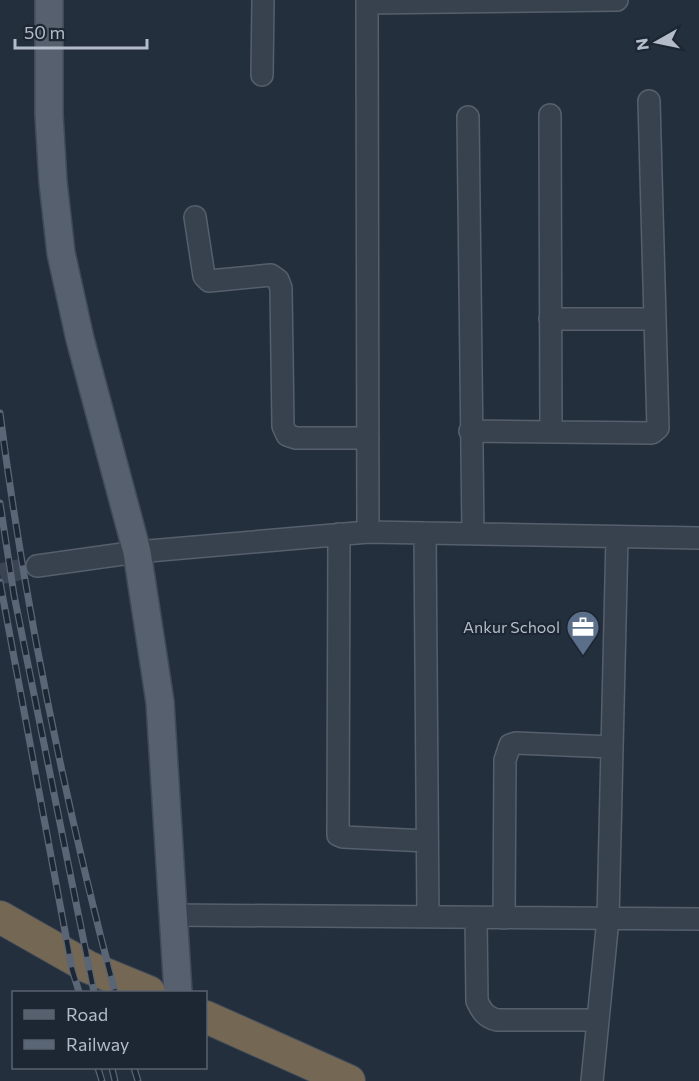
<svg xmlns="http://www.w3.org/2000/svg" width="699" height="1081" font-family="Commissioner,sans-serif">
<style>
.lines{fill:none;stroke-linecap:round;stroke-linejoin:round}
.minor-tunnel{stroke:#3a4453;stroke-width:21;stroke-dasharray:21 10;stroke-linecap:butt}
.minor-casing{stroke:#565f6c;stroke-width:24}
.major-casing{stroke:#414a57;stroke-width:30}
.highway-casing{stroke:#434c59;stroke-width:34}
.minor{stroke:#38414e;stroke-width:21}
.major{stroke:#56606e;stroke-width:27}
.highway{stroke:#746855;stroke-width:32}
.rail-casing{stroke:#5a6575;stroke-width:7}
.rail{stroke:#1d2633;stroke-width:4.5;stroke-dasharray:14;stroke-linecap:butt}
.labels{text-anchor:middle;stroke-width:4.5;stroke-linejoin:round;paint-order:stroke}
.poi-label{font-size:16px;fill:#b4bcc9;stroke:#1d2633;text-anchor:end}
</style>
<rect width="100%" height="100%" fill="#242f3e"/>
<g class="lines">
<path class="minor-tunnel" d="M0,574l37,-8"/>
<defs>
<path id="minor" d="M367,0l1,532
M367,3l250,-3
M262,75l1,-75
M550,115l1,317
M468,117l5,417
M195,217l9,59 5,5 62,-6 7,5 3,8 2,138 4,9 9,3h72
M550,319h105
M470,431l182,2 6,-5 -9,-327
M425,533l3,384
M339,534l-1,301 5,2 84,4
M37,566l100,-14 231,-20 331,6
M173,915l526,4
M476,918l1,83c5,11 9,16 20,19h101
M504,918l1,-158 5,-15 6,-2 96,4
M592,1081l16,-162 9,-382"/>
<path id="major" d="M49,0v115l4,67 8,71 19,86 57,213 23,150 18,290"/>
<path id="highway" d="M0,917l88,50 61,25
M206,1017l143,64"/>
</defs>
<use href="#minor" class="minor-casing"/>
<use href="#major" class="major-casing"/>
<use href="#highway" class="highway-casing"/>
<use href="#minor" class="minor"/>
<use href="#major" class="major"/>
<use href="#highway" class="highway"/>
<defs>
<path id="rail" d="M0,413c25,195 65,389 115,579
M0,503l14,92 80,397
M0,582l72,387 7,23
M98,1068l4,13
M112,1068l3,13
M134,1068l4,13"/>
</defs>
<use href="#rail" class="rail-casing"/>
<use href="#rail" class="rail"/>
</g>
<defs>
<symbol id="office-pin" viewBox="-11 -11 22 30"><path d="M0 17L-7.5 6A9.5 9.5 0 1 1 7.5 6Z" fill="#5c6f8a" stroke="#1d2633"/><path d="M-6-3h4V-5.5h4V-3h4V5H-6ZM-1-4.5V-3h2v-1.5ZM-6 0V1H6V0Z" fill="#fff"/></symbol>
</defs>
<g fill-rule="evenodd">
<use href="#office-pin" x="564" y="608" width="38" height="52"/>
</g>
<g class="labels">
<g class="poi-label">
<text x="560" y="633">Ankur School</text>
</g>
</g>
<rect x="12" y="991" width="195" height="78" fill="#1d2633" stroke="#59626f" stroke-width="1.5"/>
<rect x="24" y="1010" width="30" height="9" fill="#56606e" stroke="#59626f" stroke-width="1.5"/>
<text x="66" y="1021" font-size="18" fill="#b4bcc9">Road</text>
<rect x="24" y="1040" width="30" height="9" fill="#5a6575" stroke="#59626f" stroke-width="1.5"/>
<text x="66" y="1051" font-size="18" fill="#b4bcc9">Railway</text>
<g transform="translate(657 42) rotate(261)" stroke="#1d2633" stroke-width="4.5" paint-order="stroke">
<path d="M0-4.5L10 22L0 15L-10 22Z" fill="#b4bcc9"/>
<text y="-9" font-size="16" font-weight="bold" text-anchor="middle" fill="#b4bcc9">N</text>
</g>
<path d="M15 39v9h132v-9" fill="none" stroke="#b4bcc9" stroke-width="3"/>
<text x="24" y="39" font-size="18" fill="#b4bcc9" stroke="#1d2633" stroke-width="4.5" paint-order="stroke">50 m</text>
</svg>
